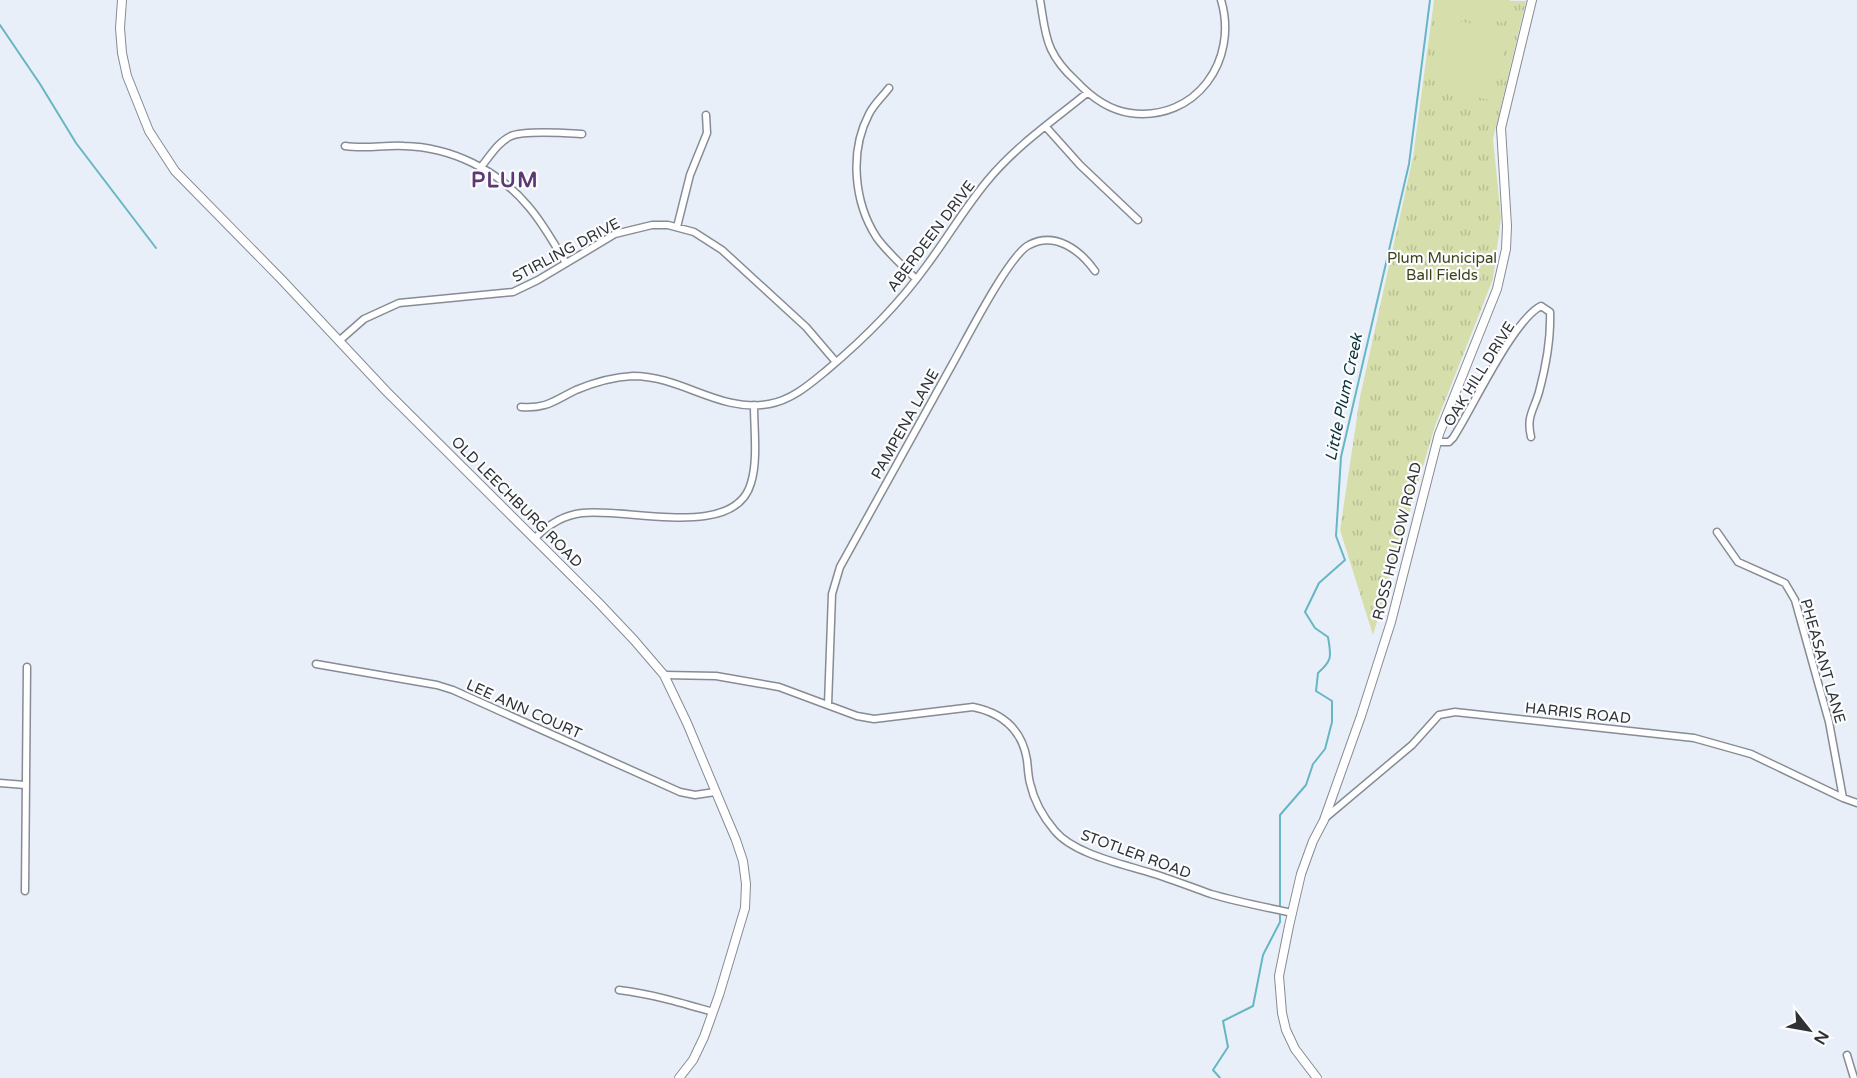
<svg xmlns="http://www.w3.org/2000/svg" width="1857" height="1078" font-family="'Varela Round',sans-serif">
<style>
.grass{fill:url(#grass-tufts)}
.pitch{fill:#d6deac}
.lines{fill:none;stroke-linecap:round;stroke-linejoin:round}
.stream{stroke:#67b6c3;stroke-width:2}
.minor-casing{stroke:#868c94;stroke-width:9}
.tertiary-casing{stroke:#868c94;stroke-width:10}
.minor{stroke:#fff;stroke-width:6}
.tertiary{stroke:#fff;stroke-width:8}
.labels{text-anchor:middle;stroke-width:4.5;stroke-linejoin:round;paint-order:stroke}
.street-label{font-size:15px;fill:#2f3135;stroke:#fbfcfe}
.park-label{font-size:15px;fill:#3d4215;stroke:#fbfcfe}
.water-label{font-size:16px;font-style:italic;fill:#0d343a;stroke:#fbfcfe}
.district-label{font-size:21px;font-weight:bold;letter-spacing:1.5px;fill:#5b3973;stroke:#fbfcfe}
</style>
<defs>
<pattern id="grass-tufts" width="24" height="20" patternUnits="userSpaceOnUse" patternTransform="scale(1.5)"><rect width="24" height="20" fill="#d6deac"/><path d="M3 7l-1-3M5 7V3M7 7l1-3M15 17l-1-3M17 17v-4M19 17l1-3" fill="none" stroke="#b8bf95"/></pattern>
</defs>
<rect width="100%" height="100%" fill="#e9eff9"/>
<path class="grass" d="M1434,0l92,1 -33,138 8,79 -8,61 -58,147 -62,209 -33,-105 20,-133 53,-240z"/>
<path class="pitch" d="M1443,0h67l-2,17 -4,6 -63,-13z
M1443,18l64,13 1,7 -19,62c-21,-5 -51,-11 -53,-39 -1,-14 5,-30 7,-43z"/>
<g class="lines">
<path class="stream" d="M0,25l40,59 36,59 80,105
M1220,1078l-7,-8 15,-23 -5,-26 30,-15 10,-51 17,-33v-107l26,-30 7,-21 12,-15 7,-27v-21l-16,-10 2,-18c15,-13 13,-17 10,-36l-13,-9 -10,-16 14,-29 26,-23 -9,-24 5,-79 68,-293 21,-164"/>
<defs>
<path id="minor" d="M1040,0c3,16 4,34 11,49 6,13 15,23 25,32 14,15 33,29 54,32 66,9 109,-53 91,-113
M889,88c-6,8 -15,16 -20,26 -20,38 -15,89 8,124 11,15 26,28 39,41
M1046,127l34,38 58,55
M345,146c20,3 39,-1 59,0 47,1 94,24 124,60 15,17 26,38 38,57
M481,167c9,-11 17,-25 30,-31 14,-6 54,-3 71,-2
M677,227l13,-52 17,-42 -1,-18
M339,341l25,-22 35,-16 114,-11 25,-12 77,-46 37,-9h16l26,7 28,18 84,77 30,35
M521,407c26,2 34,-7 55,-17 19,-8 37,-13 57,-14 49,0 87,37 136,28 23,-4 41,-20 58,-34 37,-31 72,-66 100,-105 21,-28 39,-59 61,-85 28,-34 66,-60 99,-87
M1437,442h12l4,-4c19,-29 60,-118 88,-132l9,6c1,26 -4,54 -11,80 -5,18 -13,24 -8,45
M1717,532l21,30 47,21 10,17 34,122 14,76
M535,538c13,-13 28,-23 47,-25 44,-6 153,28 169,-30 7,-23 3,-53 3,-78
M316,664l121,21 16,5 227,102 15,3 20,-3
M664,675l52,1 63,11 78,29 17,3 99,-12c29,6 49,22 54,53 1,8 1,15 3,23 4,18 13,34 25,48 19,23 68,33 96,42 20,6 40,14 60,21 27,8 54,13 81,19
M828,705l4,-111 8,-27c38,-68 75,-136 113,-204 13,-23 56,-108 76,-118 26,-14 51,5 66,26
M0,783l25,2
M1324,819l88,-74 27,-30 16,-3 239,26 57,16 92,44 14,5
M25,891l2,-224
M619,990c33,4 63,13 94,22
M1847,1055l7,23"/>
<path id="tertiary" d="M122,0l-2,28 2,25 5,23 22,55 26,40 107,109 105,112 211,210 36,38 30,35 23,48 49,117 7,21 3,23 -1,24 -26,87 -15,42 -11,23 -14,18
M1317,1078l-22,-29 -9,-19 -4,-17 -3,-37 10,-50 12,-52 12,-33 11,-21 37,-104 30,-94 48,-188 58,-145 9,-40 1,-23 -6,-98 31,-128"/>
</defs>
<use href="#minor" class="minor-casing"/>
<use href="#tertiary" class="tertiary-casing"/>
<use href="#minor" class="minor"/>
<use href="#tertiary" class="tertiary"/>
</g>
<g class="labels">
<g class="street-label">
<text transform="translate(931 236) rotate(-53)" y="5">ABERDEEN DRIVE</text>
<text transform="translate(566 250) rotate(-28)" y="5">STIRLING DRIVE</text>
<text transform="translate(1479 374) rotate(-58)" y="5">OAK HILL DRIVE</text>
<text transform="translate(905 424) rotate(-61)" y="5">PAMPENA LANE</text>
<text transform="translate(517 502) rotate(45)" y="5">OLD LEECHBURG ROAD</text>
<text transform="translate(1397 541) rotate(-76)" y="5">ROSS HOLLOW ROAD</text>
<text transform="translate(1823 661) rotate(74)" y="5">PHEASANT LANE</text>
<text transform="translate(524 709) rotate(24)" y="5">LEE ANN COURT</text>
<text transform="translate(1578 713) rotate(6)" y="5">HARRIS ROAD</text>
<text transform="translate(1136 854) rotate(20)" y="5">STOTLER ROAD</text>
</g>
<g class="park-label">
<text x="1442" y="263">Plum Municipal<tspan x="1442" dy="17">Ball Fields</tspan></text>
</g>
<g class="water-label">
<text transform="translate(1343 397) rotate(-78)" y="6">Little Plum Creek</text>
</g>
<g class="district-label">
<text x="505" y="187">PLUM</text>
</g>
</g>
<g transform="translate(1809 1030) rotate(121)" stroke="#fbfcfe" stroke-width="4.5" paint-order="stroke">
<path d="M0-4.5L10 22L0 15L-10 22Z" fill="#2f3135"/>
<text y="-9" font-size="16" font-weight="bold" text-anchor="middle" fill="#2f3135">N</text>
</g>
</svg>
